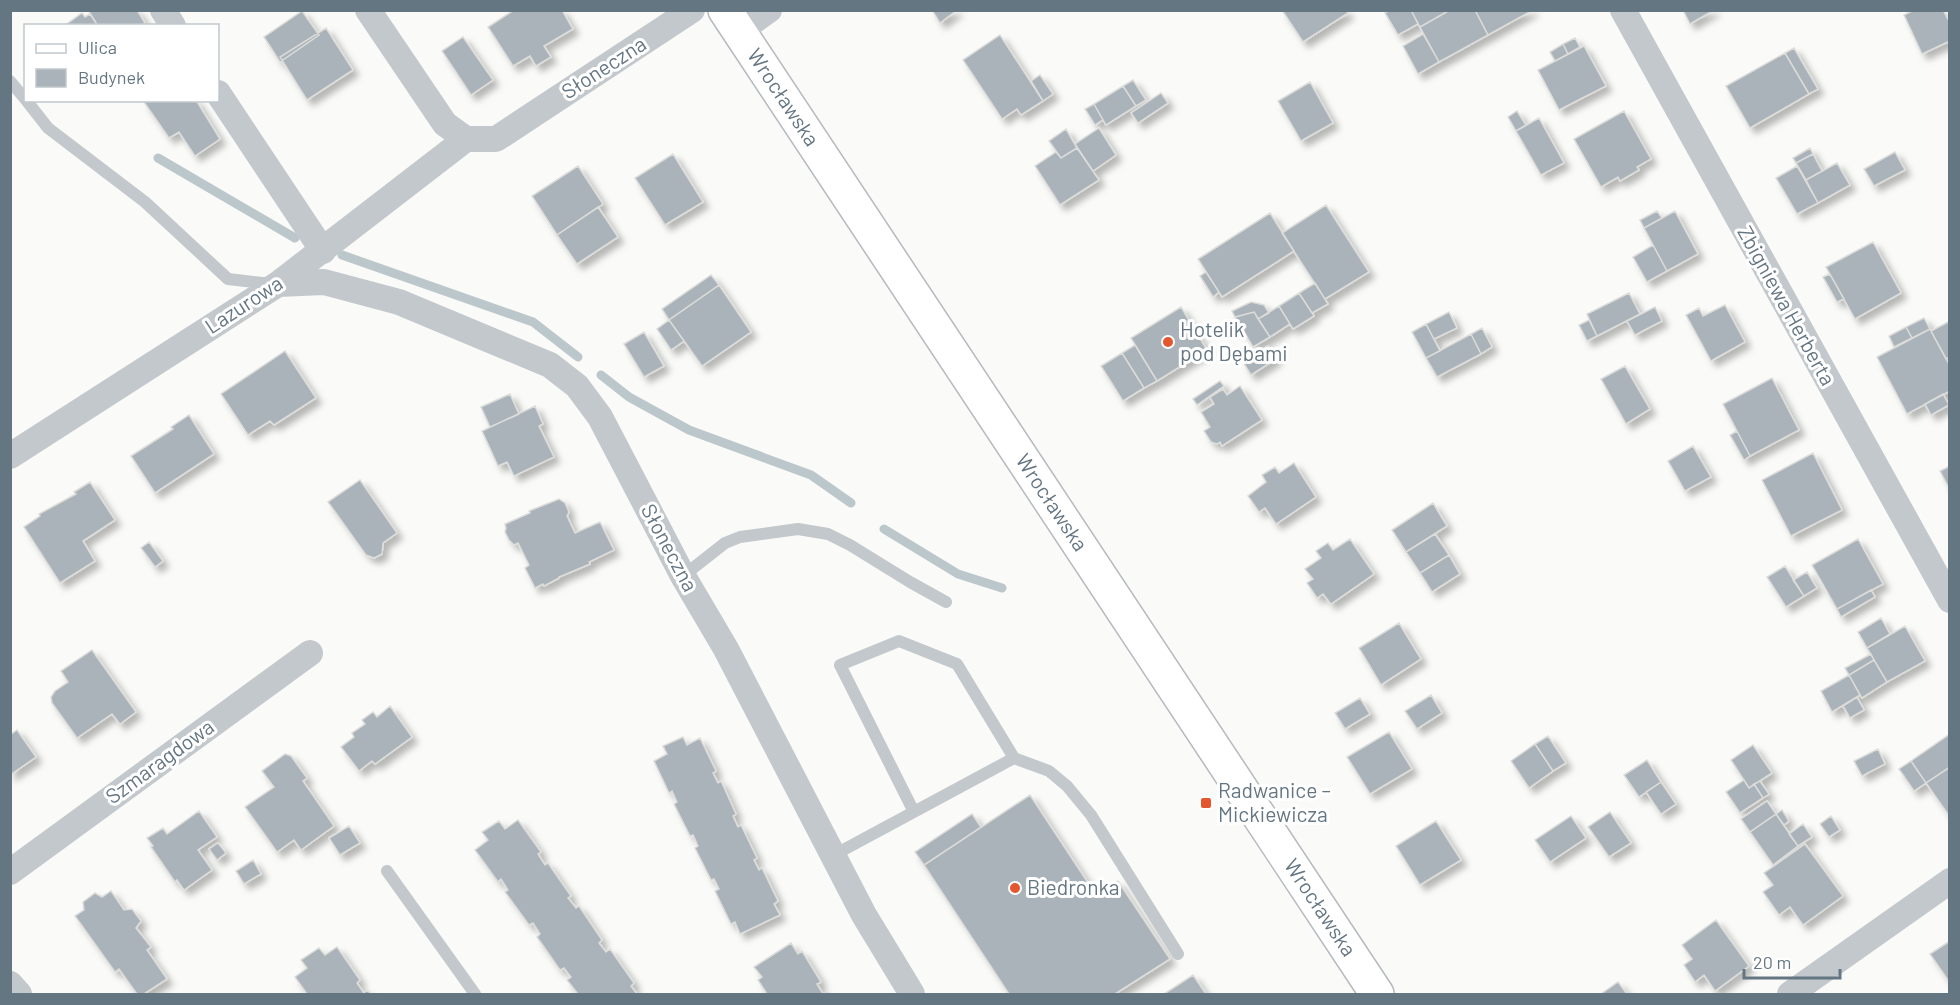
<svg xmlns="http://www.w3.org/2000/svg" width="1960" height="1005" font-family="Barlow,sans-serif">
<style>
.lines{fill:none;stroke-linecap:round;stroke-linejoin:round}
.stream{stroke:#bbc7cb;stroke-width:9}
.building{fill:#aab3b9;stroke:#dcdcda;stroke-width:1.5;filter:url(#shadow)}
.primary-casing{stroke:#b5babe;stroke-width:36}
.lane{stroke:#c3c8cc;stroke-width:12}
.street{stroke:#c3c8cc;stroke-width:26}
.primary{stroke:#fff;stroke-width:33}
.poi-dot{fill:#e4572e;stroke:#fff;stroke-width:2}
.labels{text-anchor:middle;stroke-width:6;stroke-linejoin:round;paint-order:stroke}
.street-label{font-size:21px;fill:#657683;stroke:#fff}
.poi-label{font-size:21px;fill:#657683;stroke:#fff;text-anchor:start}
</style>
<defs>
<filter id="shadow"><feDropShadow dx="5.5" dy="5.5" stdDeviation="3" flood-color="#0004"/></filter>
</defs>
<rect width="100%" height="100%" fill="#fafaf8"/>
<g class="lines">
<path class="stream" d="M158,158l137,80
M342,255l191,67 45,35
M601,375l28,22 60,33 122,45 40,28
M884,529l74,45 44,14"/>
</g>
<path class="building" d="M88,10h49l8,13 -3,3h-44z
M514,10h48l11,19 -29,17 7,11 -15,9 -6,-10 -17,10 -25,-39z
M932,10h25l-17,13z
M1282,10h64l2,3 -45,29z
M1390,10h21l7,14 -20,11 -13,-22z
M1411,10h39l-30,17z
M1450,10h25l13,25 -49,27 -19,-35z
M1475,10h58l-45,25z
M1683,10h31l-24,14z
M1914,10h29l7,13v18l-28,13 -18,-39z
M302,11l17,24 -39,27 -16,-25z
M82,13l3,4 5,-3 8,12h-34z
M326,28l27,42 -46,30 -27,-43z
M1423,34l16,28 -21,12 -15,-28z
M1000,35l43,66 -22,14 -4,-6 -15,10 -39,-59z
M463,37l30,43 -22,15 -29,-44z
M1575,38l5,9 -12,7 -5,-10z
M1563,44l5,10 -13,7 -5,-9z
M1584,46l22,40 -47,24 -21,-40z
M1794,48l24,41 -9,5 -24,-41z
M1785,53l24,41 -59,34 -24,-42z
M1040,75l13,19 -10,7 -12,-20z
M1133,80l13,20 -10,6 -13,-20z
M1310,82l23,41 -32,18 -23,-40z
M1123,86l13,20 -30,19 -12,-21z
M1161,93l7,10 -30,20 -7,-10z
M146,100h50l24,39 -25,17 -16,-24 -10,6 -25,-36z
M1094,104l9,16 -8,5 -10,-16z
M1517,111l9,14 -10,6 -8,-14z
M1624,111l27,48 -14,8 2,3 -19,11 -2,-4 -17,10 -27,-48z
M1539,118l25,45 -23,12 -25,-44z
M1099,128l17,27 -23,16 -18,-27z
M1066,129l11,19 -16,10 -12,-17z
M1077,148l22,32 -39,25 -25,-39 21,-14 5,6z
M1810,148l3,6 -17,9 -3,-5z
M1895,152l10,18 -31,16 -10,-17z
M673,154l30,48 -38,23 -30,-47z
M1813,154l9,17 -16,9 -10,-17z
M1837,163l13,22 -32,18 -12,-23z
M578,166l25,38 -46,31 -25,-39z
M1797,166l21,37 -21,11 -21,-36z
M1326,205l43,67 -44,27 -43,-66z
M598,207l20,30 -41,27 -20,-29z
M1657,211l5,7 -18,10 -4,-8z
M1675,211l23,43 -31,17 -23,-43z
M1270,213l24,38 -72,46 -24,-38z
M1873,242l28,51 -46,26 -29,-52z
M1653,245l14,26 -20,11 -14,-25z
M1206,272l13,20 -6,5 -13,-21z
M1830,274l14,25 -7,3 -14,-25z
M711,275l8,10 -50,35 -7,-11z
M1315,283l13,21 -16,9 -13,-20z
M719,285l32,47 -49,34 -33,-46z
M1299,293l15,23 -21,13 -14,-23z
M1629,293l11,21 -43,22 -10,-22z
M1251,302l13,3 5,8 -11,6 -4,-7 -19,5 -3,-6z
M1725,305l20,37 -34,19 -25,-46 13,-7 4,8z
M1279,306l11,18 -20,13 -12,-18z
M1181,307l26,43 -50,31 -26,-43z
M1655,307l7,14 -27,14 -8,-14z
M1254,312l16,25 -17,10 -18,-30z
M1449,312l8,16 -23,11 -8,-15z
M1924,318l6,11 -18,9 -6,-11z
M669,320l15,21 -13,9 -14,-21z
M1589,320l8,16 -10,5 -8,-16z
M1950,321v36l-4,2 -15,-28z
M1426,324l14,27 -14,7 -14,-26z
M1906,327l6,11 -18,9 -5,-11z
M1482,328l10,19 -11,7 -10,-20z
M1930,329l20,37v25l-43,23 -30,-57z
M644,332l20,34 -20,11 -20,-33z
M1471,334l10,20 -44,23 -11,-19z
M1135,345l22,36 -13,7 -22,-35z
M1268,346l8,13 -25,16 -8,-13z
M285,351l31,47 -42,27 -4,-4 -22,14 -27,-41z
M1122,353l22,35 -21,13 -22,-35z
M1625,366l25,43 -24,15 -25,-45z
M1772,378l27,52 -49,26 -27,-52z
M1220,381l4,5 -27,19 -4,-6z
M1240,386l22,34 -40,26 -2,-4 -3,2 -6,-2 -7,-11 6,-4 -9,-15 13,-8 -4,-7 13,-8 4,6z
M510,394l9,20 -29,13 -9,-20z
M1943,394l6,11 -18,10 -6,-11z
M535,406l8,18 -4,2 15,31 -40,19 -7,-14 -9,4 -16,-35z
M189,415l25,39 -59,39 -24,-37 42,-27 -2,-2z
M1737,431l13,25 -6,4 -14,-25z
M1693,446l18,31 -26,14 -17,-30z
M1813,453l29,57 -51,26 -29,-56z
M1294,463l22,34 -40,27 -11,-16 -6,4 -11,-16 18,-14 -4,-7 13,-8 4,6z
M1950,466v24l-10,-19z
M360,480l37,53 -14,10 -1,11 -8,4 -8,-3 -38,-53z
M90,482l25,38 -32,21 12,20 -35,22 -36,-56 16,-11 -1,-2 37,-20 -2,-2z
M559,499l6,4 4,9 -2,4 8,17 25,-11 14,28 -25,12 1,2 -31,13v1l-15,8 -1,-2 -8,4 -10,-20 4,-3 -11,-22 -4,2 -5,-5 -4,-8 1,-4 -1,-4 25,-11 -1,-2z
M1433,503l14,23 -41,26 -14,-22z
M1435,534l14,21 -29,18 -14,-21z
M1350,539l24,35 -43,30 -8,-10 -6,4 -10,-15 6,-4 -8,-10 16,-11 -5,-7 12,-8 5,7z
M1858,539l25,45 -46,25 -25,-44z
M149,542l14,19 -8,6 -14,-19z
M1449,555l11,19 -28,18 -12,-19z
M1785,566l19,30 -18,11 -19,-30z
M1807,572l10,16 -13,8 -11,-16z
M1871,590l4,7 -34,20 -4,-8z
M1881,618l9,16 -23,14 -9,-16z
M1399,623l22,36 -40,26 -22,-37z
M1905,626l20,35 -38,21 -20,-34z
M92,650l44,62 -16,12 -8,-10 -35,24 -25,-35 -1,-6 4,-6 13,-9 -7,-11z
M1871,654l3,6 -25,15 -4,-7z
M1874,660l13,22 -25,16 -13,-23z
M1849,675l11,20 -28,17 -11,-21z
M1431,695l11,18 -25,16 -12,-18z
M1857,697l7,13 -14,8 -7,-12z
M1360,698l10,16 -25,15 -10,-16z
M390,706l22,31 -37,27 -3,-3 -13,10 -18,-24 13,-10 -2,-4 13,-9 -3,-4 11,-8 4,5z
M17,730l19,27 -26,18v-40z
M1389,732l23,37 -42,25 -23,-37z
M1950,734v33l-24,16 -15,-22z
M1548,736l18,27 -13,8 -18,-27z
M683,737l4,8 13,-7 16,33 -3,2 5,10 3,-2 15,33 -3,2 5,11 3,-2 16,33 -3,2 5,10 3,-2 16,33 -4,3 6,11 -40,19 -5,-12 -4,2 -16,-33 4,-2 -5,-10 -3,1 -16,-32 3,-2 -5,-11 -3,1 -16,-32 3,-2 -5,-11 -3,2 -15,-32 13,-7 -4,-8z
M1535,744l18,27 -24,17 -18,-27z
M1753,745l19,28 -23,15 -18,-28z
M1878,749l7,15 -23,12 -8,-15z
M285,754l6,2 16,22 -4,3 31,45 -33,24 -7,-10 -17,12 -32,-45 29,-20 -12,-16z
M1647,760l14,22 -22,15 -15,-22z
M1911,761l15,22 -12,8 -15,-22z
M1950,767v50l-24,-34z
M1744,780l5,8 5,-4 9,14 -23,15 -14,-21z
M1760,781l9,13 -6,4 -9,-14z
M1661,782l15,22 -15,10 -15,-22z
M1030,795l66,100 22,-14 52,78 -55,35h-106l-85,-129z
M1767,801l9,13 -26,18 -9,-13z
M1782,810l7,11 -5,4 -8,-11z
M199,811l18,26 -19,13 14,20 -28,20 -7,-10 -2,2 -24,-35 2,-1 -6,-8 16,-10 4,6z
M1610,812l21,31 -22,14 -21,-30z
M972,814l9,13 -57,38 -9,-13z
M1776,814l22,32 -25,19 -23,-33z
M1571,816l15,22 -36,24 -15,-22z
M1831,816l9,14 -11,7 -9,-13z
M518,820l23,32 -3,2 7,11 3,-2 23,33 -3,2 8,10 3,-2 23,34 -3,3 7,9 4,-3 24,34 -3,3 6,8h-59l-11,-14 4,-3 -7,-9 -4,2 -23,-33 3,-3 -7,-11 -4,2 -24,-33 3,-2 -7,-11 -3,3 -23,-32 13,-10 -6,-8 17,-11 6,8z
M1436,821l25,39 -41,25 -24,-39z
M1803,824l9,13 -14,9 -9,-12z
M349,826l11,17 -20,12 -11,-17z
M218,843l8,10 -9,7 -8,-11z
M1805,844l38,52 -40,29 -13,-18 -11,8 -16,-23 10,-7 -9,-12z
M253,860l8,14 -17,10 -8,-13z
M111,891l13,19 8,-1 9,12 -5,7 15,19 -4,3 20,29 -23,15h-7l-18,-25 -4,3 -40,-56 9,-6 -1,-8 12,-9 7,4z
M1716,920l33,46 -34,25 -11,-16 -9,7 -11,-17 8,-6 -10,-14z
M1950,941v42l-20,-29z
M791,943l7,11 4,-3 19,31 -4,2 6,10 4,-2 2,2h-62l-9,-14 4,-3 -8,-10z
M337,947l23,33 -3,3 7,10 3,-3 4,4h-64l-12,-17 12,-9 -6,-8 18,-12 6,7z
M1193,975l13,19h-42z
M1618,982l9,12h-26z"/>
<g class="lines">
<defs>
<g id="primary">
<path id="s1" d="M725,10l652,984"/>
</g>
</defs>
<use href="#primary" class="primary-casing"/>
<path class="lane" d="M10,81l16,19
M26,100l22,28 97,74 83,77 43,5
M683,576l42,-33 15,-6 58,-8 30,5 22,11 60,37 36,20
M1014,758l35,13 18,15 24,29 87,139
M832,856l182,-98 -57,-94 -58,-23 -59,24 74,147
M387,871l88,123"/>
<path class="street" d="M163,10l10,16
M368,10l77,114 21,15h30l196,-129
M1623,10l327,590
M738,32l31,-22
M218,93l105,158
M278,284l46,-2 75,20 151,63 27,21 23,31 83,159 43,73 138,266 48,79
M10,456l268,-172 188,-145
M10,872l300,-219
M10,984l9,10
M1790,994l160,-113"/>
<use href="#primary" class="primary"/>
</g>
<g class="poi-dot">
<circle cx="1168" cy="342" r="6"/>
<rect x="1200" y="797" width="12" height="12" rx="3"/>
<circle cx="1015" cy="888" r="6"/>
</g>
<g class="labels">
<g class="street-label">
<text transform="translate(604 68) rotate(-33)" y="7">Słoneczna</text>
<text dy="7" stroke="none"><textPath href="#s1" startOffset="105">Wrocławska</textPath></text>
<text transform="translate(244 305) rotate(-33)" y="7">Lazurowa</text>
<text transform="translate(1786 306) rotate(61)" y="7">Zbigniewa Herberta</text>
<text dy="7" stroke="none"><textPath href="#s1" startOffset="591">Wrocławska</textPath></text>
<text transform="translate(669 548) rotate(62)" y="7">Słoneczna</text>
<text transform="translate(160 762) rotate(-36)" y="7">Szmaragdowa</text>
<text dy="7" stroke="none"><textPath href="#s1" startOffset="1077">Wrocławska</textPath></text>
</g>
<g class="poi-label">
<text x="1180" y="337">Hotelik<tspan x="1180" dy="24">pod Dębami</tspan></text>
<text x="1218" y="798">Radwanice –<tspan x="1218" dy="24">Mickiewicza</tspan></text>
<text x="1027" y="895">Biedronka</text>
</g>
</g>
<rect width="1960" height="1005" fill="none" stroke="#657683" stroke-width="24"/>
<rect x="24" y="24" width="195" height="78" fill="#ffffff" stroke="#c1c8cd" stroke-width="1.5"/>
<rect x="36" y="44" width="30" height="9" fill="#ffffff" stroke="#c1c8cd" stroke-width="1.5"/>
<text x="78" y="54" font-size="18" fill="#657683">Ulica</text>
<rect x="36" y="69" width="30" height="18" fill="#aab3b9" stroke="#c1c8cd" stroke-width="1.5"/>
<text x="78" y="84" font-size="18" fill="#657683">Budynek</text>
<path d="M1744 969v9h96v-9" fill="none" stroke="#657683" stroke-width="3"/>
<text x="1753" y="969" font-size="18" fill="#657683" stroke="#ffffff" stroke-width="4.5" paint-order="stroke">20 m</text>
</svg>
